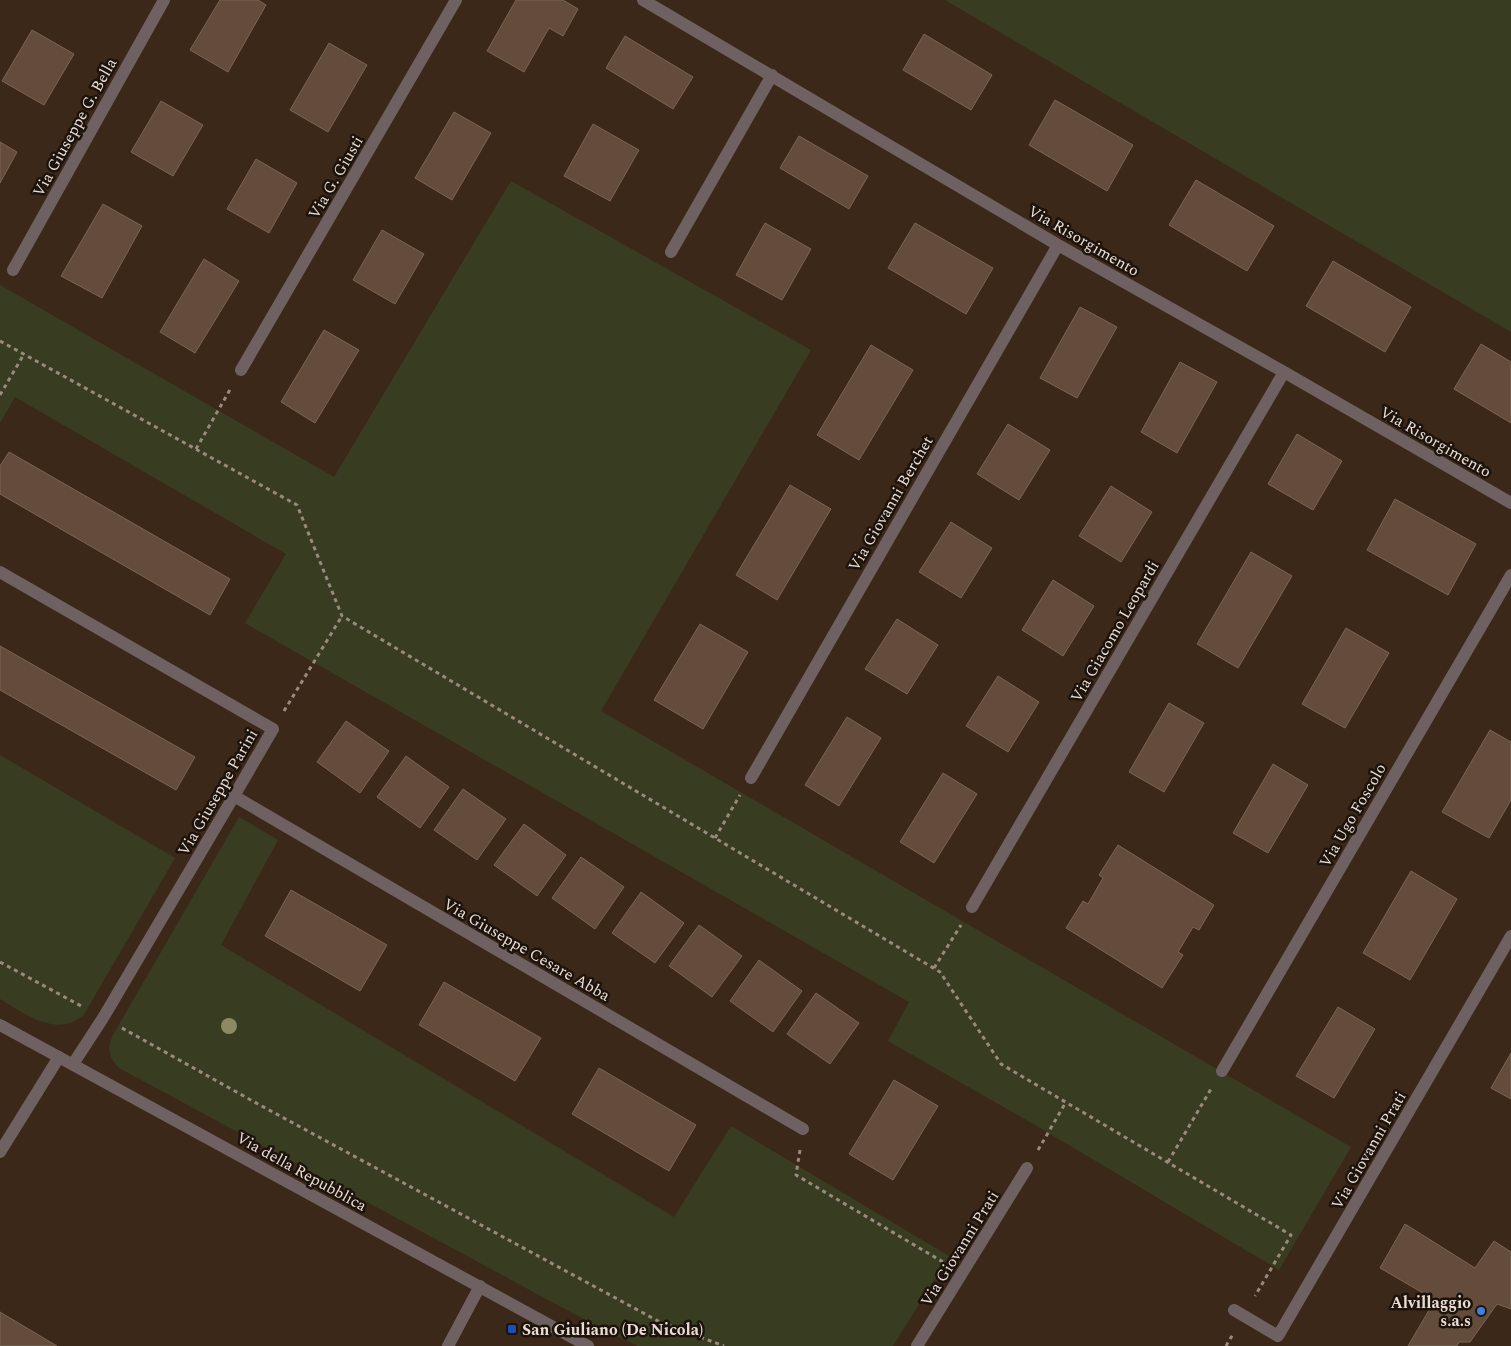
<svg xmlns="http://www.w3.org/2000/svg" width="1511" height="1346" font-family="Spectral,serif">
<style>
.green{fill:#383d22}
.building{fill:#634c3c;stroke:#7b6453}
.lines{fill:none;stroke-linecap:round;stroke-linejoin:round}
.path{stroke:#9a897e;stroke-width:3;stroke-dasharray:4 4;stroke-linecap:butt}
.service{stroke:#6f6162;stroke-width:12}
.minor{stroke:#6f6162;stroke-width:12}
.tertiary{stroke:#6f6162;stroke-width:12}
.tree{fill:#8c8963}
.shop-dot{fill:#3f7fe0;stroke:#1c130c;stroke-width:2}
.transit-dot{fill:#1a4fb4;stroke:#1c130c;stroke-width:2}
.labels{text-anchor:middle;stroke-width:5;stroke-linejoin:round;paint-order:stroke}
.street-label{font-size:16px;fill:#ebddd4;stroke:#1c130c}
.poi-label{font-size:16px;font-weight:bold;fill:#ebddd4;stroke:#1c130c;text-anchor:end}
</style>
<rect width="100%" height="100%" fill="#3c2819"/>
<path class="green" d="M945,0h566v332z
M511,181l300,169 -210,361 750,436 -72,123 -249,-148 -142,-81 21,-39 -664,-379 41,-69 -271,-157 -15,26v-138l334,192z
M0,755l175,103 -92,158c-6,4 -11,7 -18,8 -20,5 -48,-15 -65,-25z
M239,817l39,23 -57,105 453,272 57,-91 218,130 -56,90h-255l-34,-16 -485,-262c-11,-12 -12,-19 -6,-33z"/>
<path class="building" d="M220,0h38l8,5 -38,67 -38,-22z
M516,0h47l15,9 -15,27 -14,-8 -25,44 -37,-21z
M32,30l42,24 -30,51 -42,-24z
M924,34l68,41 -21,35 -68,-40z
M625,36l68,41 -20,32 -67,-41z
M329,43l38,22 -39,67 -38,-22z
M1055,100l78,45 -26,46 -78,-46z
M161,101l42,24 -30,51 -42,-24z
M454,112l37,21 -39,67 -37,-22z
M593,124l46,26 -29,51 -46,-25z
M799,136l69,40 -19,33 -69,-41z
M0,142l17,10 -17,31z
M256,159l41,24 -28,50 -42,-24z
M1196,180l78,46 -27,45 -78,-46z
M103,204l39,22 -40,72 -41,-22z
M765,223l46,26 -29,51 -46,-25z
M915,223l78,45 -27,46 -78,-46z
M382,230l42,24 -29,50 -42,-24z
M204,259l35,22 -44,72 -35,-21z
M1333,261l78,46 -26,45 -79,-46z
M1080,307l37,20 -40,71 -37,-20z
M324,330l35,20 -44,73 -34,-21z
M1481,344l30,18v61l-57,-34z
M871,345l42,25 -54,90 -42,-25z
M1180,362l37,20 -40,71 -36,-21z
M1008,424l42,26 -31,50 -42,-26z
M1297,434l45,27 -29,49 -45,-26z
M9,452l221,127 -20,36 -210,-121v-28z
M790,485l41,24 -54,91 -41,-25z
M1111,486l41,26 -31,50 -42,-26z
M1395,499l81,45 -28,51 -81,-45z
M951,522l41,26 -31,50 -42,-26z
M1251,552l41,24 -54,92 -41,-24z
M1053,580l41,26 -31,50 -41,-26z
M897,619l41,26 -31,49 -42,-25z
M700,624l48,28 -45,77 -49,-29z
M1346,628l43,25 -44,75 -43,-24z
M0,646l195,111 -19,33 -176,-100z
M998,676l41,26 -31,50 -42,-26z
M1169,703l35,20 -40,69 -35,-20z
M847,717l34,21 -42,68 -34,-21z
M346,721l43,30 -29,42 -43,-31z
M1490,730l21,12v58l-22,38 -47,-26z
M406,756l43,31 -29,41 -43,-31z
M1273,764l35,21 -40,68 -35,-20z
M943,773l34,21 -43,69 -34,-21z
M463,789l43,30 -29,41 -43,-30z
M524,824l42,31 -29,41 -43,-31z
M1118,845l96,60 -15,25 -6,-3 -15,25 5,3 -21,33 -96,-60 17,-27 5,3 15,-26 -4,-3z
M581,857l43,30 -29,42 -43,-31z
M1411,871l46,28 -47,81 -47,-27z
M291,890l96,55 -27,46 -95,-55z
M641,892l43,31 -29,40 -43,-30z
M699,925l43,31 -30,41 -43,-31z
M759,960l43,31 -29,41 -43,-31z
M444,982l97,56 -26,43 -96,-56z
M816,993l43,30 -29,41 -43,-30z
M1338,1007l37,22 -41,69 -38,-22z
M1511,1053v46l-20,-11z
M599,1068l97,57 -27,46 -97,-57z
M894,1080l44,26 -45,74 -44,-26z
M1405,1224l70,44 19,-27 17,11v57l-14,-5 -27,38h-11l-2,4h-49l27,-46 -55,-32z
M0,1312l57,34h-57z"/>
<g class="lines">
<path class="path" d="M0,341l297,164 45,111 598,356 61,92 290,171 -36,61
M0,395l24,-41
M196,449l35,-61
M284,711l58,-95
M715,838l25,-43
M0,962l83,45
M934,968l27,-43
M122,1028l136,76 400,217 66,25
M800,1150l-4,25 147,87
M1038,1150l28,-48
M1168,1162l43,-73
M1226,1346l7,-12"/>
<path class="service" d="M448,1346l32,-60"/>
<path class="minor" d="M643,0l415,245 226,127 227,131
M671,252l101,-177
M13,270l151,-270
M241,370l215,-370
M0,572l273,157 -39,67 -131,222 -30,46
M751,778l307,-533
M234,796l569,333
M972,907l312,-535
M1222,1071l289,-496
M0,1152l59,-95
M1234,1310l44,26 233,-400
M917,1346l110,-178"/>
<path class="tertiary" d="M0,1025l588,321"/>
</g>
<circle class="tree" cx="229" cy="1026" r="8"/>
<circle class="shop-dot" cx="1481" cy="1311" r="5"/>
<rect class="transit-dot" x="507" y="1324" width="10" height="10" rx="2.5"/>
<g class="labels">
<g class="street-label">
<text transform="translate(74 127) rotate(-61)" y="6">Via Giuseppe G. Bella</text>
<text transform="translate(335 177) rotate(-60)" y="6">Via G. Giusti</text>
<text transform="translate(1084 240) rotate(30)" y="6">Via Risorgimento</text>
<text transform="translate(1436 441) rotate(30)" y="6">Via Risorgimento</text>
<text transform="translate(890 503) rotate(-60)" y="6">Via Giovanni Berchet</text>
<text transform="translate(1114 631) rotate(-60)" y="6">Via Giacomo Leopardi</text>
<text transform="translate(217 792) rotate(-60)" y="6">Via Giuseppe Parini</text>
<text transform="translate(1352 815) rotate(-60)" y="6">Via Ugo Foscolo</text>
<text transform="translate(527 949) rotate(30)" y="6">Via Giuseppe Cesare Abba</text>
<text transform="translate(1368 1150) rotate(-60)" y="6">Via Giovanni Prati</text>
<text transform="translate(302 1171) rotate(29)" y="6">Via della Repubblica</text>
<text transform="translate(959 1248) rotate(-58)" y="6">Via Giovanni Prati</text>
</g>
<g class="poi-label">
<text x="1471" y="1308">Alvillaggio<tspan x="1471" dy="18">s.a.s</tspan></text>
<text x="522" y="1335" text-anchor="start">San Giuliano (De Nicola)</text>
</g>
</g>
</svg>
